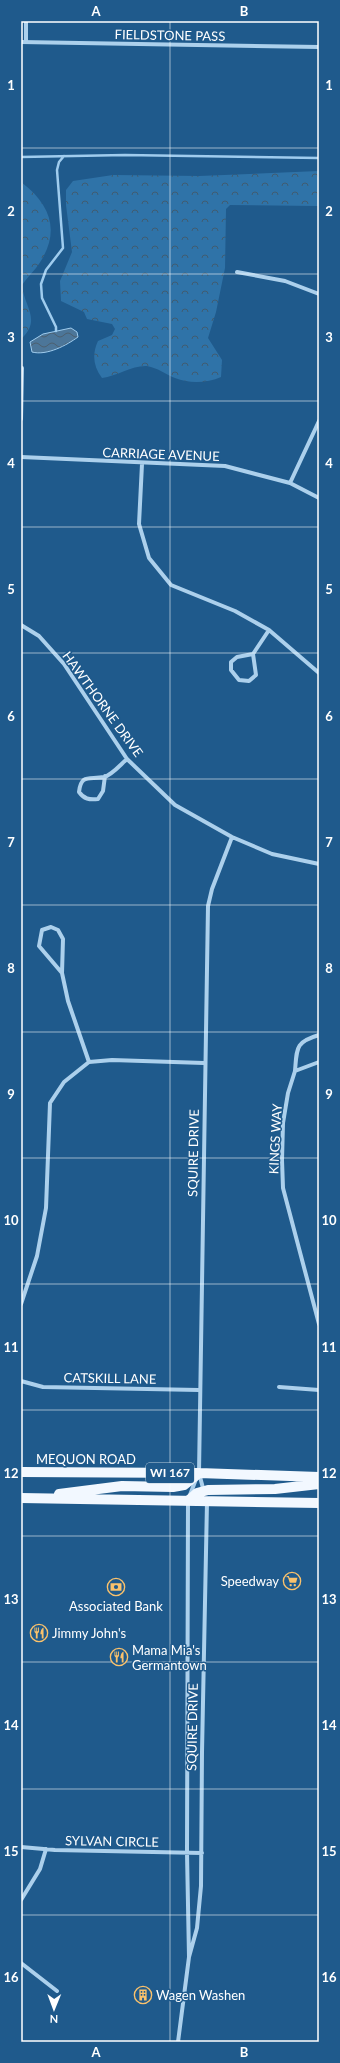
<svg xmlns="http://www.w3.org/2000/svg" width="340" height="2063" font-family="Lato,sans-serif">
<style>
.forest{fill:url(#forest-crowns)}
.water{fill:url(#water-waves);stroke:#9fccee}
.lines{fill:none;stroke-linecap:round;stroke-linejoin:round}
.stream{stroke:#9fccee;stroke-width:2.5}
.minor{stroke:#acd0ec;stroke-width:4}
.primary{stroke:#f2f8ff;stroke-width:10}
.grid{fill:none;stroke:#fff;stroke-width:1;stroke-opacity:0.55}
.labels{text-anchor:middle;stroke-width:3;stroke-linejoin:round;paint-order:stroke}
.shield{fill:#1f5a8c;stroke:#bccedc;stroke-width:1}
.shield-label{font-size:12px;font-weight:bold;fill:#fff}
.street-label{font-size:13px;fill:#fff;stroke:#1f5a8c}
.poi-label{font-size:13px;fill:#fff;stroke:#1f5a8c;text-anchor:start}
.neatline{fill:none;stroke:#fff;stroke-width:1.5}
.grid-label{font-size:13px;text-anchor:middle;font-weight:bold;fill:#fff}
</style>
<defs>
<pattern id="forest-crowns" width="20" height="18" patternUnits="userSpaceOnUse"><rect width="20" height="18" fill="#2f73a8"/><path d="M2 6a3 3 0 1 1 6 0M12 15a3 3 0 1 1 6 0" fill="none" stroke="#405c71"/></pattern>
<pattern id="water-waves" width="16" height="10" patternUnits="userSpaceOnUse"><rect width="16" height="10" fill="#4c7699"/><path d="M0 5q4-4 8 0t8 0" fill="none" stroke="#4c5f6f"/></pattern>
</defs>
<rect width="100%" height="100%" fill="#1f5a8c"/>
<path class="forest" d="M319,171v35l-89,-1 -4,4 -1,59 -9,44 -8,26 14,22 -1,17c-14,6 -31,7 -46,1 -10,-4 -17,-10 -28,-12 -14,-1 -30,10 -45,12 -9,-12 -10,-24 -4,-37l14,-6 3,-6 -3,-5 -25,-5 -3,-7 -23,-11 -1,-20 12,-29 -6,-47v-15l7,-9 40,-6 86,1z
M21,182c32,24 40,53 15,86 -5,6 -10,11 -14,17 2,22 20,35 -1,54z"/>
<path class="water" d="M71,328l6,4 1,5c-11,8 -31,19 -46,15l-2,-10 13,-8z"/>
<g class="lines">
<path class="stream" d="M21,157l104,-2 194,3
M56,331v-4l-14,-29 -1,-14 5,-14 17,-22 -6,-78 2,-8 5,-6"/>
<path class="minor" d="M21,42l298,5
M26,42v-21
M237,272l48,9 34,13
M21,419l1,-51
M21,457l204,9 65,17 29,15
M142,464l-3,60 10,34 22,27 64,26 34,19 50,43
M290,483l29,-62
M21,625l18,11 25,28 63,95 48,46 57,32 40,17 47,10
M253,654l-16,3 -6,5v8l8,10 10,1 7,-6 -3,-21 16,-24
M105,776l-2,15 -5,8c-9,1 -14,0 -19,-7 2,-19 11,-12 25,-15 8,-2 17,-13 23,-18
M62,973l-23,-27 3,-16 9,-3 7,3 5,9 -1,34 6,28 21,61
M319,1062l-24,9 -7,22 -5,30 -1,37 1,28 36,136
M295,1071c2,-23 0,-29 24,-36
M21,1304l16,-48 9,-48 4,-105 14,-21 25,-20 23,-2 92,3
M21,1381l22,6 156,3
M279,1387l40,3
M204,1492l-5,-19 9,-567 4,-17 20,-52
M190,1495l6,-16
M21,1847l34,3 147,3
M21,1900l19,-31 6,-20
M189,1957l8,-29 4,-42 1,-134 5,-250
M21,1963l36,28
M178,2042l11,-85 -2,-104 1,-351"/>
<path class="primary" d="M21,1472l178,1 120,4
M59,1494l63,-8 51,1 11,-2 15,-12
M21,1498l298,5
M188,1501l9,-8 11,-3 67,-1 44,-5"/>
</g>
<path class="grid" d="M170,21v2021M21,148h298M21,274h298M21,401h298M21,527h298M21,653h298M21,779h298M21,905h298M21,1032h298M21,1158h298M21,1284h298M21,1410h298M21,1536h298M21,1662h298M21,1789h298M21,1915h298"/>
<defs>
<symbol id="supermarket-ring" viewBox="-11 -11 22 22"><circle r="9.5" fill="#1f5a8c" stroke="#fac26c" stroke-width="1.5"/><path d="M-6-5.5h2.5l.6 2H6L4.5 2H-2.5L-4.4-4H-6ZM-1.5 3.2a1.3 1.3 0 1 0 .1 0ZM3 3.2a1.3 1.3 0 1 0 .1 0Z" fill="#fac26c"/></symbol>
<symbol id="bank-ring" viewBox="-11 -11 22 22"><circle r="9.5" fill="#1f5a8c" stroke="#fac26c" stroke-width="1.5"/><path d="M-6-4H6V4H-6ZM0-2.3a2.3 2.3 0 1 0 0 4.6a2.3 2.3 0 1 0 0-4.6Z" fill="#fac26c"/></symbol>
<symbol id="restaurant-ring" viewBox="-11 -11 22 22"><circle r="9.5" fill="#1f5a8c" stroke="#fac26c" stroke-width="1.5"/><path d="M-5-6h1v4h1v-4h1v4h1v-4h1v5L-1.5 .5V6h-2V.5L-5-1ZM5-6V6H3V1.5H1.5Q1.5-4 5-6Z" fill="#fac26c"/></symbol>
<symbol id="building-ring" viewBox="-11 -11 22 22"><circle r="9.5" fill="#1f5a8c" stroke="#fac26c" stroke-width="1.5"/><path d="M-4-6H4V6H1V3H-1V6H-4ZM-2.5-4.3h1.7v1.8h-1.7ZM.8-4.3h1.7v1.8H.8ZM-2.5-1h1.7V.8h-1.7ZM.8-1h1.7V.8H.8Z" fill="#fac26c"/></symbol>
</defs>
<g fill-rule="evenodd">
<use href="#supermarket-ring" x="282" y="1571" width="20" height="20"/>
<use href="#bank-ring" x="106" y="1577" width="20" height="20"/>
<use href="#restaurant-ring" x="29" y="1623" width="20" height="20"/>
<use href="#restaurant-ring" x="109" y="1647" width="20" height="20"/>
<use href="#building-ring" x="133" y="1985" width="20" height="20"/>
</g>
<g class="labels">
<rect class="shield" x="146" y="1463" width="48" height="20" rx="3"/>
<g class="shield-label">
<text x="170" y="1477">WI 167</text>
</g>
<g class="street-label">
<text transform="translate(170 35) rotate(1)" y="5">FIELDSTONE PASS</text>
<text transform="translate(161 454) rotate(2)" y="5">CARRIAGE AVENUE</text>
<text transform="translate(103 704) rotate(54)" y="5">HAWTHORNE DRIVE</text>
<text transform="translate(275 1139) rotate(-87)" y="5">KINGS WAY</text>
<text transform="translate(193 1153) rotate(-89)" y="5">SQUIRE DRIVE</text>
<text transform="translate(110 1378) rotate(1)" y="5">CATSKILL LANE</text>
<text x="86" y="1464">MEQUON ROAD</text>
<text transform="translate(192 1727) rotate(-89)" y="5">SQUIRE DRIVE</text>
<text transform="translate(112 1841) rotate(1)" y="5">SYLVAN CIRCLE</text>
</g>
<g class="poi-label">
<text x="279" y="1586" text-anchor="end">Speedway</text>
<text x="116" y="1611" text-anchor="middle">Associated Bank</text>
<text x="52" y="1638">Jimmy John's</text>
<text x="132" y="1655">Mama Mia's<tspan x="132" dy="15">Germantown</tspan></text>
<text x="156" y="2000">Wagen Washen</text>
</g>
</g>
<rect width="340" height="2063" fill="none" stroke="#1f5a8c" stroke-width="44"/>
<g transform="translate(54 2009) rotate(181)" stroke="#1f5a8c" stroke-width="3" paint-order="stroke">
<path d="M0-3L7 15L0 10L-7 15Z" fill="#ffffff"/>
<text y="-6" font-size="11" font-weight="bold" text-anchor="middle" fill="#ffffff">N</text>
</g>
<rect x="22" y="22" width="296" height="2019" class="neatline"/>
<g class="grid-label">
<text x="96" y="16">A</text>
<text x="244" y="16">B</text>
<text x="11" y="90">1</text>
<text x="329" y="90">1</text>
<text x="11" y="216">2</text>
<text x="329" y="216">2</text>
<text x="11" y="342">3</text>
<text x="329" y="342">3</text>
<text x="11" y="468">4</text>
<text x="329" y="468">4</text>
<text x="11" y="594">5</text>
<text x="329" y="594">5</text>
<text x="11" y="721">6</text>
<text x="329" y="721">6</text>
<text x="11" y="847">7</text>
<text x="329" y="847">7</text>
<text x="11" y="973">8</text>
<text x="329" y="973">8</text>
<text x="11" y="1099">9</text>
<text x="329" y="1099">9</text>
<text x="11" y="1225">10</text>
<text x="329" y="1225">10</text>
<text x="11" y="1352">11</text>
<text x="329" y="1352">11</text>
<text x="11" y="1478">12</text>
<text x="329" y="1478">12</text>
<text x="11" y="1604">13</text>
<text x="329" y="1604">13</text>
<text x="11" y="1730">14</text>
<text x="329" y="1730">14</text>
<text x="11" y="1856">15</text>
<text x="329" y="1856">15</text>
<text x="11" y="1982">16</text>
<text x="329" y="1982">16</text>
<text x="96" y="2057">A</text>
<text x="244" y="2057">B</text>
</g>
</svg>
